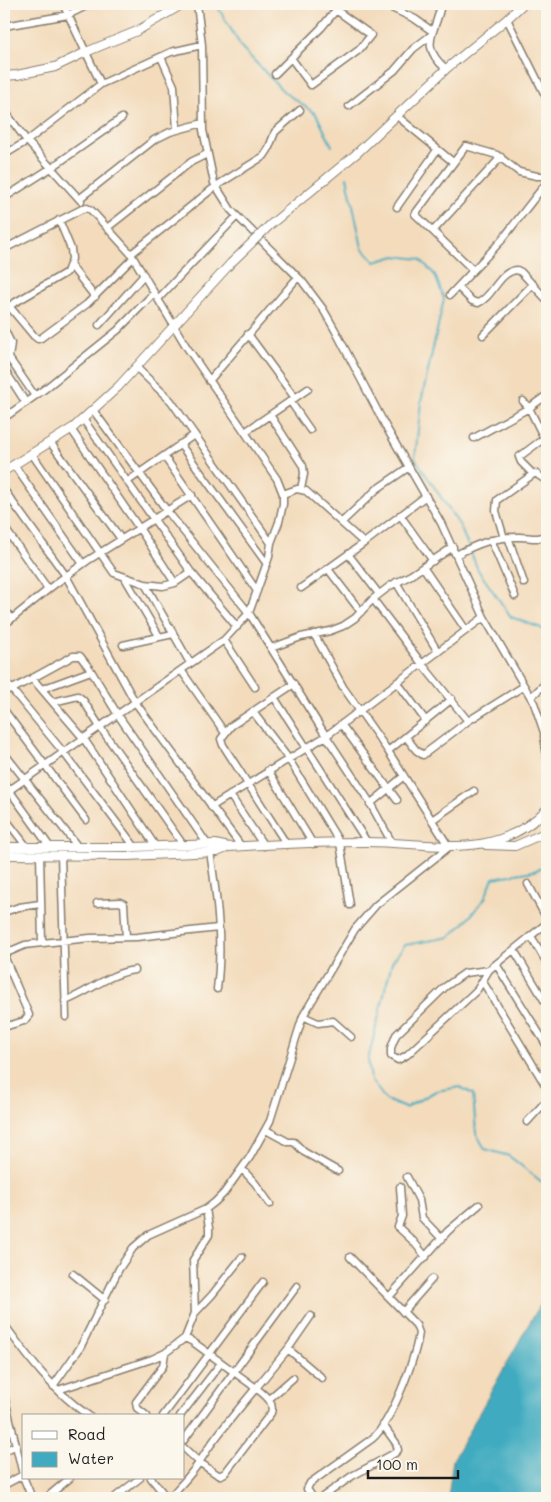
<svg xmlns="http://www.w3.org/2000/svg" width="551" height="1502" font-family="Mali,sans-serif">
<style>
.water{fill:#40abc0;stroke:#2e646e}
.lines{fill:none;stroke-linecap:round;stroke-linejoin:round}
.stream{stroke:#40abc0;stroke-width:2}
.minor-casing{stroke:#887c6c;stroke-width:9}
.tertiary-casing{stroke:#887c6c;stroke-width:10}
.minor{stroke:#fff;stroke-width:6}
.tertiary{stroke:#fff;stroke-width:8}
.tertiary-bridge-casing{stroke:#887c6c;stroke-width:10;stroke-linecap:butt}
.tertiary-bridge{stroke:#fff;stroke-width:8}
</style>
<rect width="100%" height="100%" fill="#fbf7ec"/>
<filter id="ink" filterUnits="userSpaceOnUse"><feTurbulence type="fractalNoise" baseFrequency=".02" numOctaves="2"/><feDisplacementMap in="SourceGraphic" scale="10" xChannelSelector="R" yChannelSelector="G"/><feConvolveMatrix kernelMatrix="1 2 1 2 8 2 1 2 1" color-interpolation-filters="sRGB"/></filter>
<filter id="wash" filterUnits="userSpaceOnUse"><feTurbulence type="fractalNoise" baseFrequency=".0096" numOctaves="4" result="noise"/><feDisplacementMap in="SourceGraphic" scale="20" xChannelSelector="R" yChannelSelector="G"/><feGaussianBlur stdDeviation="1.12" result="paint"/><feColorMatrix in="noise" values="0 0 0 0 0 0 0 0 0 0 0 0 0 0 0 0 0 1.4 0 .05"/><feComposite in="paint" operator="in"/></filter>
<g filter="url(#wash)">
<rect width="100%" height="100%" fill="#f3dbbc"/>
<path class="water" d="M547,1294v204h-99l5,-38 74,-133z"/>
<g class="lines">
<path class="stream" d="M216,4l26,44 42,44 32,22 16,32
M347,177l15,71 13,14 20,-6 25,3 15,16 9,24 -23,103 -6,56 45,68 18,44 33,47 30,11 6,6
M547,866l-13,5 -41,7 -8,20 -17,21 -18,18 -45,8 -13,17 -24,98 3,20 15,20 19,8 31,-17 24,-4 13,7 3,39 9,16 24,7 38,30"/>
</g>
</g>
<g filter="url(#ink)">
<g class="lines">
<defs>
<path id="minor" d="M63,4l38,80
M197,4l5,41 1,85 11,53 17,27 71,71 21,28 12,21 51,97 55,96 43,94 50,86 13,38
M383,4l32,15 17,12
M441,4c-4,28 -24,40 5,65
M507,19l40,80
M4,26l64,-11 22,-11
M161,57l13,29 3,44
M291,58l20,27 48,-35 12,-15 -35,-25
M275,74l46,-46 20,-24
M349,106l45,-35 19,-22 17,-13
M4,110l23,31 54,60
M397,116l56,46
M4,155l23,-14 74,-57 70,-32 31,-7
M4,198l47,-30 71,-50
M79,199l75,-59 16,-8 33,-9
M397,207l40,-57
M107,228l84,-66 16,-8
M433,231l68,-74
M4,249l78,-40 5,-1 4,2 40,44 55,92 91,133 6,15v10l-4,18 -8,21 -2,14 -20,56 -25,27 -220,154
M131,254l85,-68 48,-30 4,-6 7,-18 25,-22
M71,266l24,31
M473,270l-58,-56 51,-68 31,9 22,17 18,4h10
M458,287l14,14 6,2c15,-6 21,-32 39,-33l4,2 26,28
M450,295l51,-54 46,-59
M158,299l79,-83
M9,306l25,30 4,3 3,-1 46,-34 46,-46
M4,309l63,-37 5,-13 -1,-10 -12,-29
M99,325l45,-50
M4,329l7,14 -2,15 26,38
M248,334l47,64
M483,335l50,-51
M136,367l35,34 100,142
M4,369l22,34
M547,376v4
M209,381l89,-104
M290,401l20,29
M523,401l6,7 15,30
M93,410l75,102 81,101 77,123 43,65 23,42
M270,415l33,51 1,8 -3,15
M4,418l42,-30 72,-58 36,-37
M83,419l108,153 46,55
M71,429l68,99 36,55
M245,432l63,-43
M474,438l55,-30 18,-13
M50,442l71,97
M180,444l87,120
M32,454l82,119 31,11 18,2 12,-3 16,-11
M164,456l93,135
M14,465l69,99
M533,474l-12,-12 -2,-5 28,-21
M128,481l66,-46
M4,490l62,86 69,126 106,144
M283,494l14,-5 9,2 58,52
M400,515l33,46
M342,522l35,-33 32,-22
M4,527l44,62
M508,537l16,46
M504,538l-8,-27 1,-11 38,-27 12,8
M491,540l24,56
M348,554l31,40
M456,555c21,-11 40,-19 65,-18 9,0 19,4 26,-3
M423,567l43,63
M328,569l33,43
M125,578l34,58
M396,582l42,70
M145,584l45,79
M301,588l63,-45 62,-47
M373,599l49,65 46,57
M4,608l7,10
M4,625l51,-41 32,-23 105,-66
M224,640l31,47
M123,645l50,-11
M271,648l30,-11 29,-6 13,-5 12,-8 18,-19 17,-13 21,-11 42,-28
M181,670l44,63
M32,678l52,61 72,108
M4,680l60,73 71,94
M397,682l29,39
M42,689l49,-18
M11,690l62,-34h7l10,13 28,46 90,130
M274,697l93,145
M531,697l16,-15
M53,702l25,-6 5,4 17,27 84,119
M4,710l82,110
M253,712l35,46 52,85 10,62
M341,724l56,76
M544,736l3,21
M406,737l10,13 7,5 45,-34 56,-35
M388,751l64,-52
M4,753l74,94
M268,770l45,74
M4,783l46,64
M230,795l34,51
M370,804l34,-28
M211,807l115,-71 158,-119
M4,817l23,30
M432,820l42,-29
M287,845l-64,-100 -2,-6 10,-13 63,-42
M210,852c7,45 13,92 7,137
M40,855l2,88
M61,855l5,162
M528,884l19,35
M97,903l23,-1 4,2 2,33
M4,912l15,-5 21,-3
M531,936l16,27
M514,950l33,55
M4,954l21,-9 8,-1 57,-6 47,-1 81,-9
M4,956l25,59 -5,6 -20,6
M496,964l51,82
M489,970l-24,3 -20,14 -49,48 -5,13v8l7,4 9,-5 70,-65 12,-20 7,-6 51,-41
M483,982l64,106
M65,1001c24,-9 44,-28 70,-31
M303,1016l15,7 15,-2 18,16
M527,1122l20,-22
M266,1130l22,12h6l10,10 34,19
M242,1169l13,14 15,21
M407,1177l12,23 3,18 20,21
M400,1187l2,29 -4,11 15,14 13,16
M73,1274l32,26
M389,1297l59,-66 31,-26
M403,1312l29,-33
M195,1313l17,-18 30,-38
M4,1324c25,35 49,67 85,92
M185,1338l10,-25 -2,-53 16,-25v-7l-3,-19
M288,1349l34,29
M53,1386l27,-38 39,-79 14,-21 15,-13 58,-26 9,-7 9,-9 26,-36 20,-36 33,-105 52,-87 21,-24 73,-58 -61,-96 -45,-64 -29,-53
M58,1390l94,-31 13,-6 20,-15 8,4 63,46 32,-39 23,-33
M4,1395l20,84 8,19
M269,1399l24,-21
M147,1416l-10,-8 -1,-6 27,-36 2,-13
M163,1416l100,-134
M180,1416l41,-53
M184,1440l113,-154
M4,1451l11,-5
M151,1478l16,20
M4,1485l19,-10
M46,1498l24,-20
M114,1498l26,-20
M169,1498c8,-9 16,-17 23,-26 8,-9 13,-20 20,-29 14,-19 29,-37 44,-55 8,7 19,13 15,25l-46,60 -4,2h-3l-19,-13 -15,-14
M313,1498l-6,-9 3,-6 63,-45c19,-17 42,-79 46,-105l-3,-8 -66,-68
M321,1498l31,-22 43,-23 3,-3 -2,-7 -13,-18"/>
<path id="tertiary" d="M4,76l13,-1 38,-8 31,-15 51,-21 46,-27
M270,225l86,-71 90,-85 61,-50 16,-15
M4,471l70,-44 44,-40 113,-124
M486,845l29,1 32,-14
M4,847h131l80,-3 14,3c45,-3 92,-5 138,-5 65,0 128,21 180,-33
M4,855l123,1 90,-4 12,-5"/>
</defs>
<use href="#minor" class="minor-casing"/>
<use href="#tertiary" class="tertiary-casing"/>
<use href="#minor" class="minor"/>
<use href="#tertiary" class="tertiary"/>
<defs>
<path id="tertiary-bridge" d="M231,263l39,-38"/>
</defs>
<use href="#tertiary-bridge" class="tertiary-bridge-casing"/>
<use href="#tertiary-bridge" class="tertiary-bridge"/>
</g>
</g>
<rect width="551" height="1502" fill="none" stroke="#fbf7ec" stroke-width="20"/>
<rect x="22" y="1414" width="162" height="65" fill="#fbf7ec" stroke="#a29f99"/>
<rect x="32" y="1431" width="25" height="8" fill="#ffffff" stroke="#a29f99"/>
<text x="68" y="1440" font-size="15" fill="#1c1c1c">Road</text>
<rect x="32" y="1452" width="25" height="15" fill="#40abc0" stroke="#a29f99"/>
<text x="68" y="1464" font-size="15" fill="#1c1c1c">Water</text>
<path d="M368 1470v8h90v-8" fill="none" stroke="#1c1c1c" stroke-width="2.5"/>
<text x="376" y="1470" font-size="15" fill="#1c1c1c" stroke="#fbf7ec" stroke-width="4" paint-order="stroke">100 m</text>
</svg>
